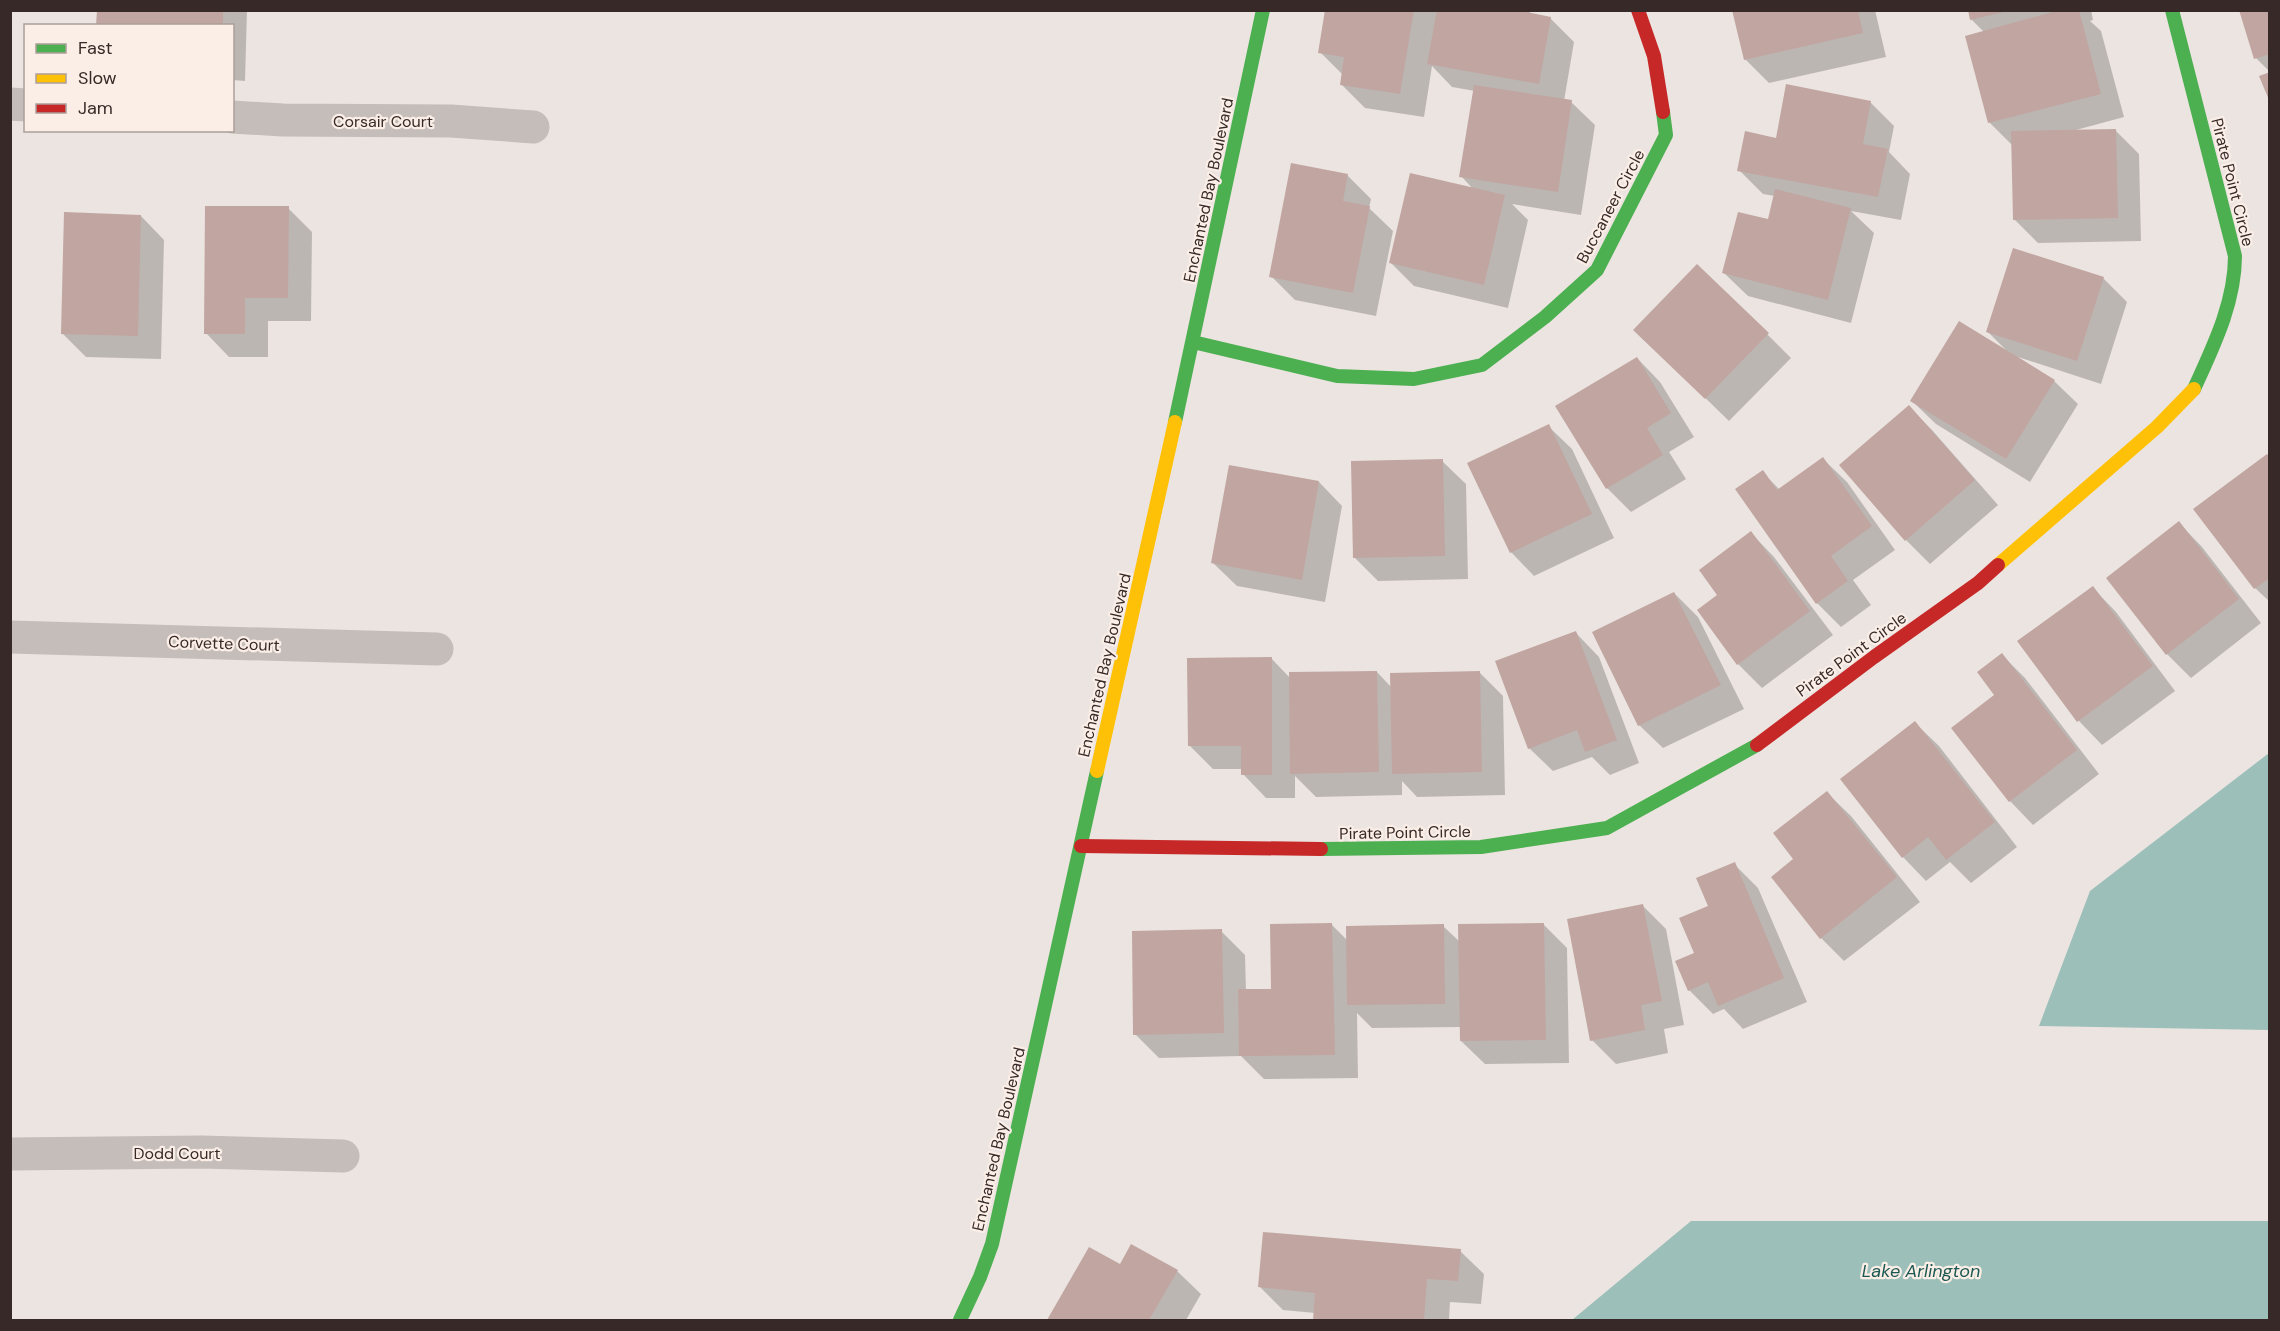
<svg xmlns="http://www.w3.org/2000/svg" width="2280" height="1331" font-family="'DM Sans',sans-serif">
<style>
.water{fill:#9cbfba}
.shadow{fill:#0003}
.building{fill:#c0a5a1}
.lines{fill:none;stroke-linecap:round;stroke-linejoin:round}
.street{stroke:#c5bdb9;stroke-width:33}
.fast{stroke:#4caf50;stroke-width:14}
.slow{stroke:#ffc107;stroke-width:14}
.jam{stroke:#c62828;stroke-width:14}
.labels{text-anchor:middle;stroke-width:4.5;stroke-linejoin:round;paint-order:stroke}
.street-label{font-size:16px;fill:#362927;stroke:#faeee7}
.water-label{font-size:18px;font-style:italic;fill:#1c5852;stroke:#faeee7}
</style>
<rect width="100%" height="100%" fill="#ece4e0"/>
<path class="water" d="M2269,753v277l-230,-4 51,-135z
M1691,1221h578v99h-697z"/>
<path class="shadow" d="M98,10h149l-2,71 -13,-1v-54h-134z
M1326,10h204v4l20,4 24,24 -10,59 7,1 24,23 -14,90 -69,-11 16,16 -20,88 -94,-22 -24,-24 84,-72 -13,-14 14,-85 -23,-4 -20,-21 -8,51 -59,-9 -24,-24 2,-9 -23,-23z
M1734,10h141l11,47 -117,26 -24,-24z
M1969,10h122l2,10 -3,1 11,10 23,86 -48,13h39l24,24 2,87 -103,2 -23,-23 -2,-74 -23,-23 -23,-86 17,-5 -13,-13z
M2270,10v62l-14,-14z
M1870,102l24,24 -5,26 21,22 -9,46 -50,-9 23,22 -23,90 -103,-27 -24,-23 45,-52 6,-25 -12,-2 -24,-24 38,-30z
M1347,175l24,24 -2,9 24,23 -17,85 -81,-16 -24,-24z
M288,208l24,24 -1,89h-43v36h-39l-23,-24z
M141,216l23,24 -3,119 -75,-2 -24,-24z
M2103,278l24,24 -26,82 -83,-27 36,24 24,23 -48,78 -94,-58 -24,-23 94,-51 -19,-19z
M1767,334l24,24 -62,63 -70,-68z
M1637,358l23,24 34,55 -25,15 17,27 -55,33 -24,-24 -50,-82z
M1909,407l23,23 66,75 -68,59 -24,-24z
M1548,426l24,23 42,89 -80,38 -23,-24z
M2270,458v144l-15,-14z
M1823,459l24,23 48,68 -42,30 18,25 -30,22 -24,-24 -80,-113 25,-18 18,18z
M1442,461l24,23 2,95 -90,2 -24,-24z
M1319,482l23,24 -17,96 -88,-16 -24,-23z
M2179,523l23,24 59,76 -70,55 -24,-24z
M1751,533l23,24 59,78 -71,53 -24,-24 -19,-68z
M2093,588l23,24 59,79 -73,54 -23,-24 -60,-79z
M1674,593l24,24 46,92 -81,39 -24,-23z
M1576,633l23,24 40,106 -29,12 -18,-18 -39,14 -24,-23z
M2002,655l23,23 74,96 -66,51 -23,-24 -14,-106z
M1271,658l19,20 87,-6 15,16 88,-15 23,23 2,99 -88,2 -15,-16v14l-86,2 -21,-21v22h-29l-23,-24v-5h-30l-24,-24z
M1915,723l24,23 78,101 -46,36 -21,-21 -24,19 -23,-24z
M1827,793l24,23 69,86 -76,59 -23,-23 -25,-79z
M1734,864l24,24 49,114 -64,27 -19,-20 -11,5 -24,-24 21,-83z
M1643,906l23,23 18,96 -20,4 4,24 -52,11 -24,-24z
M1543,924l24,24 2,115 -84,1 -24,-23v-14l-89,1 -15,-15 1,65 -94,1 -23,-23 -82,2 -24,-24 86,-103 24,24 1,36 26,-1 60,-65 15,15 96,-14 17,16z
M1090,1249l31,17 56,5 24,23 -15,26h-137z
M1460,1251l24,23 -3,30 -31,-2 -1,18h-134v-7l-32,-3 -23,-23z"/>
<path class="building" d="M97,10h126v16h-127z
M1325,10h89l-14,84 -60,-9 4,-28 -26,-4z
M1437,10h80l34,7 -12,67 -112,-20z
M1732,10h126l5,23 -119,27z
M1968,10h39l1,1 -38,9z
M2060,10h19l22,84 -113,29 -23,-87z
M2239,10h31v44l-16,5z
M2270,72v28h-1l-10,-24z
M1786,84l85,17 -8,43 25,5 -10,48 -141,-26 8,-40 31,7z
M1474,85l98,15 -14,92 -99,-15z
M2116,129l2,89 -105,2 -2,-89z
M1291,163l57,11 -5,27 27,5 -17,87 -84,-16z
M1410,173l95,22 -21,90 -95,-22z
M1775,189l76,19 -23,92 -106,-27 16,-61 30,7z
M205,206h84l-1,92h-43v36h-41z
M64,212l77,3 -3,121 -77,-2z
M2013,248l91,29 -27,84 -91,-29z
M1697,264l72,69 -64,66 -72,-69z
M1959,321l96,59 -49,79 -96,-58z
M1637,357l34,56 -24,15 16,27 -57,34 -51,-83z
M1909,405l66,75 -70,61 -66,-76z
M1549,424l43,90 -82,39 -43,-90z
M2267,454l3,3v121l-16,11 -61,-80z
M1823,457l49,69 -41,30 17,25 -32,23 -81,-115 28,-19 14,20z
M1443,459l2,97 -92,2 -2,-97z
M1229,465l90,16 -17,99 -91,-17z
M2179,521l60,78 -73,56 -60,-77z
M1751,531l59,80 -73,54 -40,-55 20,-15 -18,-25z
M2093,586l60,80 -76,56 -60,-81z
M1674,592l47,93 -83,41 -46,-94z
M1576,631l41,109 -32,12 -8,-22 -49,19 -33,-88z
M2002,653l75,97 -68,52 -58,-74 43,-33 -17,-23z
M1272,657v118h-31v-29h-53l-1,-88z
M1377,671l2,101 -89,2 -1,-102z
M1480,671l2,101 -90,2 -2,-101z
M1915,721l80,101 -49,38 -18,-23 -26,21 -62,-79z
M1827,791l70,86 -77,62 -49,-62 22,-18 -20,-26z
M1735,862l49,116 -66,28 -10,-24 -20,9 -13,-30 19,-8 -15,-35 29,-12 -12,-28z
M1643,904l19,97 -21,4 4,25 -55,11 -23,-122z
M1332,923l3,132 -96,1 -1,-67h33l-1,-65z
M1544,923l2,117 -86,1 -2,-117z
M1444,924l1,80 -98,1 -1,-79z
M1222,929l2,104 -91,2 -1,-104z
M1263,1232l198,17 -3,32 -31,-2 -3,41h-111l2,-27 -57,-6z
M1131,1244l47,26 -29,50h-102l42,-73 31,17z"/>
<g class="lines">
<path class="street" d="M10,104l16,1
M232,117l51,3 168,1 82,6
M10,637l427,12
M10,1154l191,-2 142,4"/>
<path class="fast" d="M2172,10l63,246c0,47 -22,91 -41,133
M1193,342l144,34 77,3 68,-14 63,-48 52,-47 69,-135 -3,-23
M1175,422l88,-412
M1321,849l160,-2 126,-19 150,-83
M960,1320l20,-43 12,-33 105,-473"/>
<path class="slow" d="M1998,565l159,-138 37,-38
M1097,771l78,-349"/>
<path class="jam" d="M1638,10l16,46 9,56
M1757,745l117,-88 104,-74 20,-18
M1081,846l240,3"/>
</g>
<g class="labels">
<g class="street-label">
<text x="383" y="127">Corsair Court</text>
<text transform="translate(2233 182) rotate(76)" y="6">Pirate Point Circle</text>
<text transform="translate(1208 190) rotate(-78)" y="6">Enchanted Bay Boulevard</text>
<text transform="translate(1610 206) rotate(-62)" y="6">Buccaneer Circle</text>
<text transform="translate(224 643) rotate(2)" y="6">Corvette Court</text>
<text transform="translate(1851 654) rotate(-36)" y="6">Pirate Point Circle</text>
<text transform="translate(1104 665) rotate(-77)" y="6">Enchanted Bay Boulevard</text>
<text transform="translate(1405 832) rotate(-1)" y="6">Pirate Point Circle</text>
<text transform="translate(998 1139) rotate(-77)" y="6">Enchanted Bay Boulevard</text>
<text x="177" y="1159">Dodd Court</text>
</g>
<g class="water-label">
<text x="1921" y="1277">Lake Arlington</text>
</g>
</g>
<rect width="2280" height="1331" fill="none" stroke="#362927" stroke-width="24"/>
<rect x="24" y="24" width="210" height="108" fill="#faeee7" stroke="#ac9f9a" stroke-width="1.5"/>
<rect x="36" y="44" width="30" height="9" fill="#4caf50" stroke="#ac9f9a" stroke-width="1.5"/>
<text x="78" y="54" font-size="18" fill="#362927">Fast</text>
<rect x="36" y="74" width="30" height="9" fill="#ffc107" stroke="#ac9f9a" stroke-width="1.5"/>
<text x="78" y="84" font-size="18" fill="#362927">Slow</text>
<rect x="36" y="104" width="30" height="9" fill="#c62828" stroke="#ac9f9a" stroke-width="1.5"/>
<text x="78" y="114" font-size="18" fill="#362927">Jam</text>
</svg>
